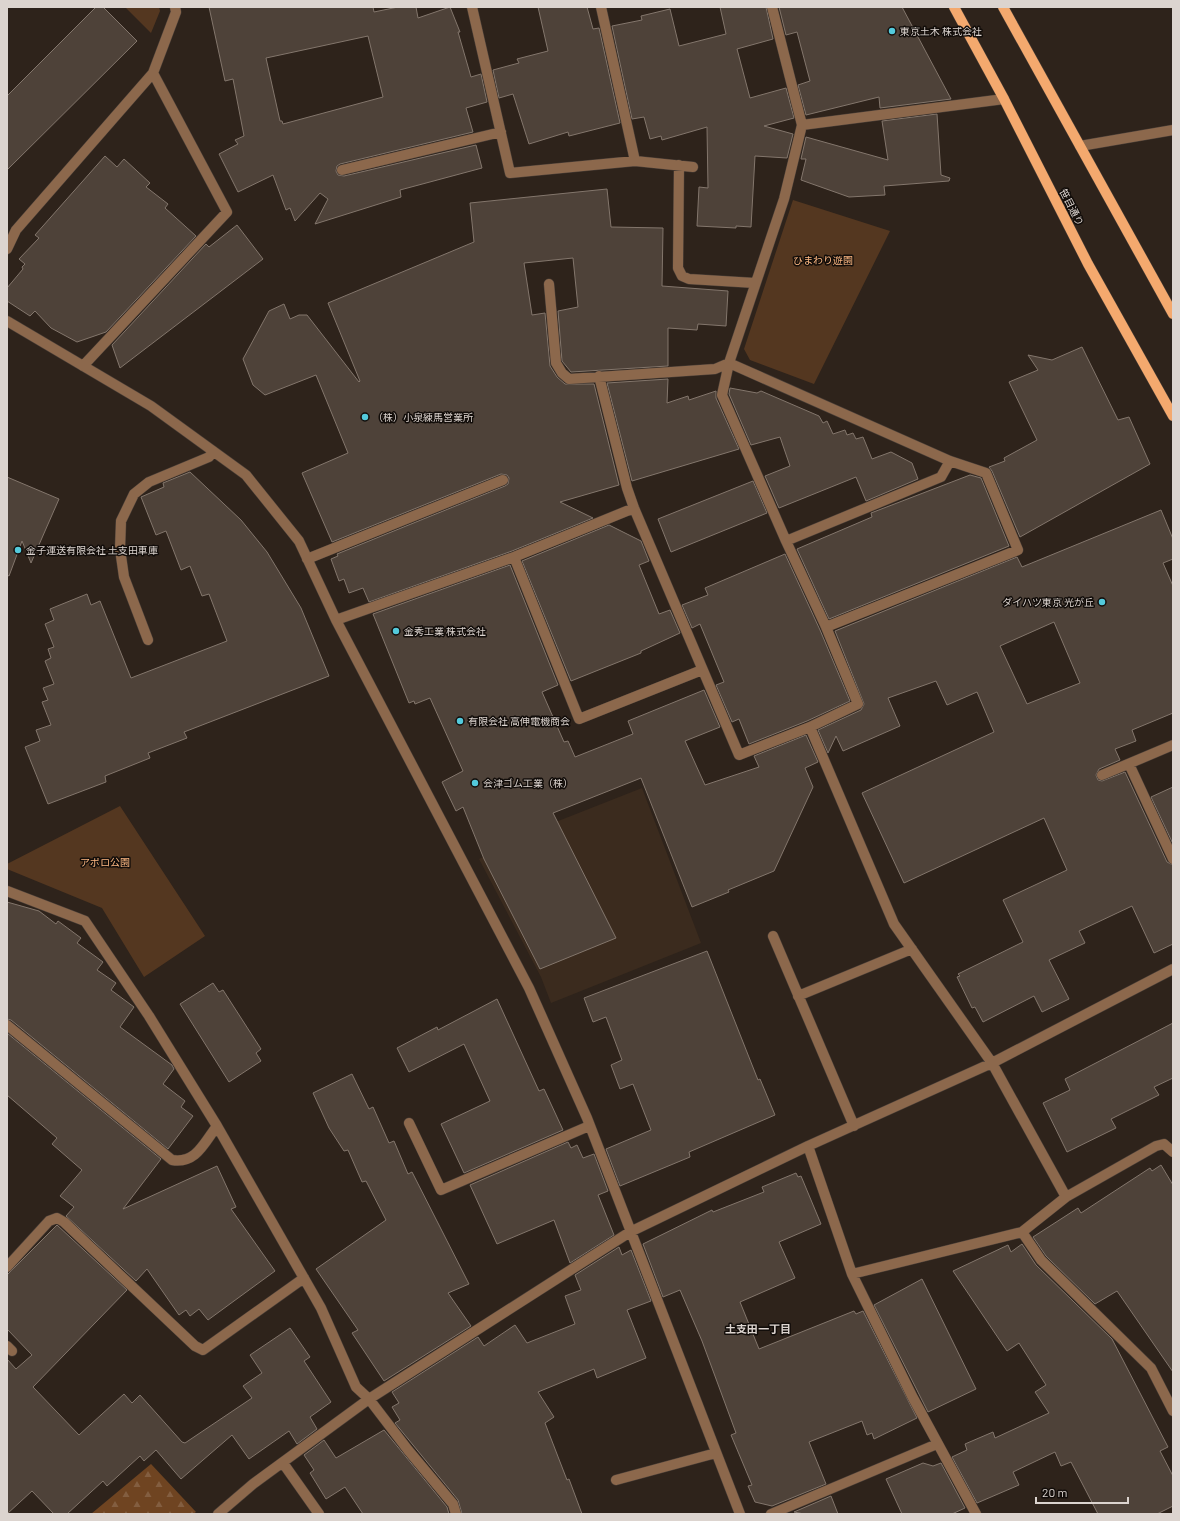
<svg xmlns="http://www.w3.org/2000/svg" width="1180" height="1521" font-family="Barlow,'Noto Sans JP',sans-serif">
<style>
.built{fill:#3b2b1e}
.forest{fill:url(#forest-firs)}
.park{fill:#543720}
.building{fill:#4e4239;stroke:#83766c;fill-rule:evenodd}
.lines{fill:none;stroke-linecap:round;stroke-linejoin:round}
.minor-casing{stroke:#4a3f38;stroke-width:11}
.major-casing{stroke:#4a3f38;stroke-width:11}
.minor{stroke:#8c684c;stroke-width:10}
.major{stroke:#f4a96e;stroke-width:10}
.poi-dot{fill:#53cadc;stroke:#120d0a;stroke-width:1.5}
.labels{text-anchor:middle;stroke-width:3;stroke-linejoin:round;paint-order:stroke}
.poi-label{font-size:10px;fill:#dcd4cf;stroke:#120d0a;text-anchor:start}
.street-label{font-size:10px;fill:#dcd4cf;stroke:#120d0a}
.park-label{font-size:10px;fill:#feb983;stroke:#120d0a}
.neighbourhood-label{font-size:11px;font-weight:bold;fill:#dcd4cf;stroke:#120d0a}
</style>
<defs>
<pattern id="forest-firs" width="22" height="20" patternUnits="userSpaceOnUse"><rect width="22" height="20" fill="#6f4421"/><path d="M5 1l3.5 6h-7zM16 11l3.5 6h-7z" fill="#835e40"/></pattern>
</defs>
<rect width="100%" height="100%" fill="#2e231b"/>
<path class="built" d="M642,788l59,155 -150,60 -10,-26 -62,-118 64,-32z"/>
<path class="forest" d="M151,1464l45,48 -3,2h-102z"/>
<path class="park" d="M125,7h34l1,4 -9,22z
M793,200l97,31 -76,153 -64,-24 -6,-11z
M120,806l85,130 -61,41 -42,-69 -95,-39v-5z"/>
<path class="building" d="M96,7h7l34,34 -130,129v-74z
M209,7h164l1,5 24,-5h18l2,11 32,-11 10,25h-2l13,45 10,-3 6,28 -21,6 7,24 -133,32 -3,2 -1,5 2,4 6,1 132,-31 6,23 -82,22 1,7 -86,27 13,-25 -8,-6 -25,28 -5,-13 -4,2 -13,-35 -35,17 -19,-38 19,-10 -3,-4 9,-4 -11,-57 -8,2zM368,36l15,61 -100,27 -1,-3h-2l-14,-63z
M538,7h49l6,22 6,-1 21,95 -51,13 -1,-4 -39,12 -16,-50 -14,4 -6,-28 26,-7 -2,-4 31,-8z
M720,7h46l7,32 -36,10 13,49 36,-10 8,30 -30,8 29,8 -6,24 -32,-2 -4,71 -15,-1v2l-39,-2 2,-39 9,1 -1,-61 -45,13 -1,-4 -11,3 -6,-22 -12,2 -20,-93 30,-6 -1,-4 29,-7 9,37 47,-12z
M779,7h123l49,92 -71,9 -1,-11 -73,18 -8,-30 12,-4 -13,-49 -11,3z
M937,114l4,61 9,3 -1,3 -65,5 1,9 -36,2 -48,-17 5,-21h-5l5,-22 82,23 -6,-39z
M105,156l12,11 7,-8 26,24 -4,4 22,17 -3,4 31,28 -90,96 -29,10 -26,-14 -16,-17 -5,5 -23,-15v-13l16,-19 -1,-2 3,-3 -6,-5 20,-21 -4,-3z
M607,189l4,38 52,1 -1,58 66,5 -2,35 -28,-2 -1,6 -29,-2v38l-97,6 -9,-11 -4,-50 20,-4 -5,-49 -49,5 8,52 13,-2 5,53 7,11 8,7h29l25,101 -59,17 33,16 -81,33 -143,51 -6,-14 -14,5 -5,-14 -5,2 -8,-22 7,-3 -1,-2 168,-68 3,-2 1,-6 -2,-3 -6,-1 -169,68 -30,-69 46,-20 -32,-78 -51,20 -12,-10 -10,-26 26,-48 15,-7 6,15 9,-4h8l52,67 1,-1 -32,-78 146,-61 -4,-39z
M237,225l26,34 -143,109 -8,-23 94,-101 3,3z
M1082,347l36,73 11,-3 21,47 -130,73 -28,-66 -3,-4 16,-6 -1,-3 33,-18 -28,-58 29,-12 -10,-15 24,5z
M668,379l-1,24 21,-7 1,4 27,-9v7l23,51 -107,32 -25,-98z
M730,388l27,5 4,-2 58,25 4,7 4,-2 6,13 12,-4 2,5 6,-2 3,6 7,-2 9,22 19,-7 21,11 6,16 -52,22 -10,-24 -77,31 -14,-32 25,-10 -10,-29 -29,8 -22,-51z
M190,472l51,48 26,32 34,56 28,68 -145,56 3,6 -39,15 2,5 -45,18 1,6 -58,22 -23,-57 15,-6 -4,-11 15,-5 -9,-23 6,-2 -5,-12 11,-4 -9,-23 6,-3 -3,-9 6,-2 -9,-23 9,-4 -4,-11 37,-15 4,11 9,-4 31,77 96,-37 -18,-47 -7,2 -12,-30 -9,4 -15,-39 -10,4 -15,-38 23,-10 -1,-4z
M970,475l11,3 28,68 -180,73 -32,-70 75,-32 -1,-4z
M7,477l52,22 -28,64 -9,-22 -13,35 -2,-1z
M753,481l14,32 -96,39 -13,-33z
M1161,510l12,29v20l-10,4 10,23v127l-41,17 4,11 -21,8 5,11 -21,9 -3,6 2,5 4,1 23,-9 42,90 6,3v79l-19,9 -22,-47 -53,25 6,12 -36,17 20,39 -27,13 -8,-16 -51,26 -8,-15 -3,1 -15,-31 3,-1 -2,-2 65,-32 -20,-42 64,-30 -23,-52 -140,65 -42,-90 132,-61 -17,-40 -30,13 -11,-24 -48,17 12,28 -57,25 -7,-15 -8,17 -10,-23 43,-20 3,-6 -29,-73 182,-74 5,10zM1054,622l26,61 -53,21 -27,-58z
M609,525l32,16 8,20 -10,4 20,49 11,-4 10,23 -39,18v2l-70,28 -49,-120z
M785,554l35,76 30,71 -43,20 -58,23 -10,-25 -7,3 -16,-37 8,-3 -24,-58 -8,4 -10,-23 26,-10 -3,-7z
M510,565l48,120 -16,7 22,50 4,-1 7,16 58,-23 -5,-13 76,-31 16,37 -35,14 20,44 54,-18 -5,-11 52,-21 12,27 -13,6 8,19 -39,84 -46,19 1,2 -37,15 -51,-129 -88,35 63,125 -76,31 -56,-110 -21,-52 -7,4 -14,-29 21,-11 -33,-73 -15,6 -1,-3 -5,2 -36,-89z
M1173,787v57l-22,-47z
M7,902l32,9 17,13 2,-3 23,17 -4,5 26,19 -6,8 19,13 -5,7 23,17 -14,20 52,38 2,4 -11,15 22,17 -4,6 12,9 -25,33 -157,-129 -4,-1z
M707,951l51,129 2,-1 15,36 -86,37 1,5 -70,29 -14,-37 45,-19 -18,-46 -13,5 -9,-24 11,-5 -16,-43 -13,5 -9,-24z
M213,983l6,9 4,-2 38,59 -5,4 5,8 -32,21 -49,-78z
M497,999l42,92 5,-2 19,41 -99,43 -23,-49 49,-23 -26,-57 -55,28 -12,-24 40,-21 1,3z
M1173,1023v55l-19,9 5,8 -48,24 5,9 -49,24 -24,-49 27,-13 -5,-11z
M7,1033l154,126 -38,50 94,-43 19,41 -5,2 44,62 -67,49 -9,-11 -9,7 -4,-6 -7,5 -32,-46 -11,12 -70,-65 8,-9 -14,-11 22,-26 -30,-26 5,-6 -50,-43z
M352,1074l17,35 4,-2 16,36 5,-2 14,33 4,-2 57,112 -21,9 23,33 -87,55 -32,-48 6,-3 -42,-61 70,-49 -20,-39 -4,1 -14,-32 -4,1 -15,-23 -16,-35z
M568,1142l3,6 6,-3 6,13 11,-4 14,37 -10,4 16,40 -44,28 -16,-43 -57,24 -27,-59z
M1161,1165l12,20v187l-56,-81 -22,13 -49,-48 -13,-19 45,-29 3,5 69,-45 2,3z
M796,1173l2,4 3,-1 20,48 -42,18 16,36 -55,24 19,47 95,-38 2,3 7,-3 54,107 -43,21 -2,-6 -5,2 -5,-14 -53,21 17,42 -54,22 -17,-4 -7,-16 4,-1 -21,-50 5,-2 -34,-92 -22,-51 -17,7 -20,-53 69,-34 1,2 51,-20 -2,-5z
M57,1225l70,65 -94,97 46,48 45,-41 8,9 8,-8 42,47 3,1 67,-45 -9,-12 19,-13 -12,-18 40,-27 20,29 -6,4 27,41 -21,15 7,12 -20,15 -8,-13 -40,28 -17,-24 -51,44 -25,-29 -12,11 -4,-5 -33,30 -4,-5 -36,33h-13l-22,-23 -25,23v-155l9,10 16,-14 -25,-26v-54z
M1022,1244l14,21 76,74 56,108 -8,4 13,25v30l-16,8h-59l-27,-52 -10,4 -6,-14 -42,20 6,13 -42,18 -25,-46 15,-7 -2,-6 28,-12 2,6 54,-25 -14,-21 11,-7 -27,-42 -12,8 -54,-80 55,-26 3,7z
M619,1247l3,8 9,-5 20,51 -24,9 19,48 -49,20 -3,-9 -56,23 16,25 -9,6 22,57 2,-1 13,35h-120l-4,-14 -63,-77 5,-3 -8,-13 7,-4 -7,-11 86,-55 6,9 31,-21 12,18 48,-19 -10,-28 16,-6 -6,-15z
M922,1279l54,110 -48,23 -54,-107z
M384,1430l63,77 2,7h-86l-18,-27 -19,12 -16,-26 4,-3 -10,-15 20,-15 12,18z
M923,1463l10,3 8,-3 24,45 -13,6h-50l-16,-35z
M831,1496l7,18h-34l-10,-2z"/>
<g class="lines">
<defs>
<path id="minor" d="M472,7l38,166 125,-12 58,6
M601,7l34,154
M802,125l202,-26
M1080,146l93,-16
M679,165l-1,103 4,8 7,3 66,4
M342,170l159,-38
M7,249l9,-19 137,-157 23,-61 -1,-5
M549,284l7,79 6,10 7,6 146,-10 14,-6 221,98 36,12 32,77 -192,77
M7,321l144,85 95,69 53,66 37,79 193,368 58,130 153,396
M83,366l144,-154 -74,-139
M599,376l28,112 7,20 105,247 71,-28 48,-23 -32,-77 -40,-86 -64,-146 7,-32 55,-164 18,-74 -30,-118
M786,541l155,-64 9,-16
M514,557l65,162 123,-49
M307,559l196,-79
M336,620l178,-63 120,-49
M148,640l-24,-63 -4,-28 1,-28 13,-27 15,-12 60,-25 4,-6
M810,727l84,197 98,139 74,134 -44,35 19,28 110,108 22,43
M1129,764l44,95
M1102,775l71,-30
M7,891l78,30 64,95 68,110 104,182 35,79 13,12 39,51 45,54 3,10
M773,936l81,190
M798,996l114,-47
M7,1025l165,135c24,4 32,-17 45,-34
M409,1123l32,67 148,-64
M808,1146l44,128 60,122 64,118
M1066,1197l90,-51 8,-2 9,8
M7,1267l42,-46 8,-3 7,4 131,124 8,4 101,-72
M852,1274l170,-42
M7,1346l5,5
M283,1463l36,51
M616,1480l100,-27
M218,1514l35,-30 116,-85 261,-167 178,-86 184,-83 181,-94
M771,1514l166,-70"/>
<path id="major" d="M954,7l50,92 84,165 85,152
M1003,7l170,307"/>
</defs>
<use href="#minor" class="minor-casing"/>
<use href="#major" class="major-casing"/>
<use href="#minor" class="minor"/>
<use href="#major" class="major"/>
</g>
<g class="poi-dot">
<circle cx="892" cy="31" r="4"/>
<circle cx="365" cy="417" r="4"/>
<circle cx="18" cy="550" r="4"/>
<circle cx="1102" cy="602" r="4"/>
<circle cx="396" cy="631" r="4"/>
<circle cx="460" cy="721" r="4"/>
<circle cx="475" cy="783" r="4"/>
</g>
<g class="labels">
<g class="poi-label">
<text x="900" y="35">東京土木 株式会社</text>
<text x="373" y="421">（株）小泉練馬営業所</text>
<text x="26" y="554">金子運送有限会社 土支田車庫</text>
<text x="1094" y="606" text-anchor="end">ダイハツ東京 光が丘</text>
<text x="404" y="635">金秀工業 株式会社</text>
<text x="468" y="725">有限会社 高伸電機商会</text>
<text x="483" y="787">会津ゴム工業（株）</text>
</g>
<g class="street-label">
<text transform="translate(1072 207) rotate(63)" y="4">笹目通り</text>
</g>
<g class="park-label">
<text x="823" y="264">ひまわり遊園</text>
<text x="105" y="866">アポロ公園</text>
</g>
<g class="neighbourhood-label">
<text x="758" y="1333">土支田一丁目</text>
</g>
</g>
<rect width="1180" height="1521" fill="none" stroke="#dcd4cf" stroke-width="16"/>
<path d="M1036 1497v6h92v-6" fill="none" stroke="#dcd4cf" stroke-width="2"/>
<text x="1042" y="1497" font-size="12" fill="#dcd4cf" stroke="#120d0a" stroke-width="3" paint-order="stroke">20 m</text>
</svg>
